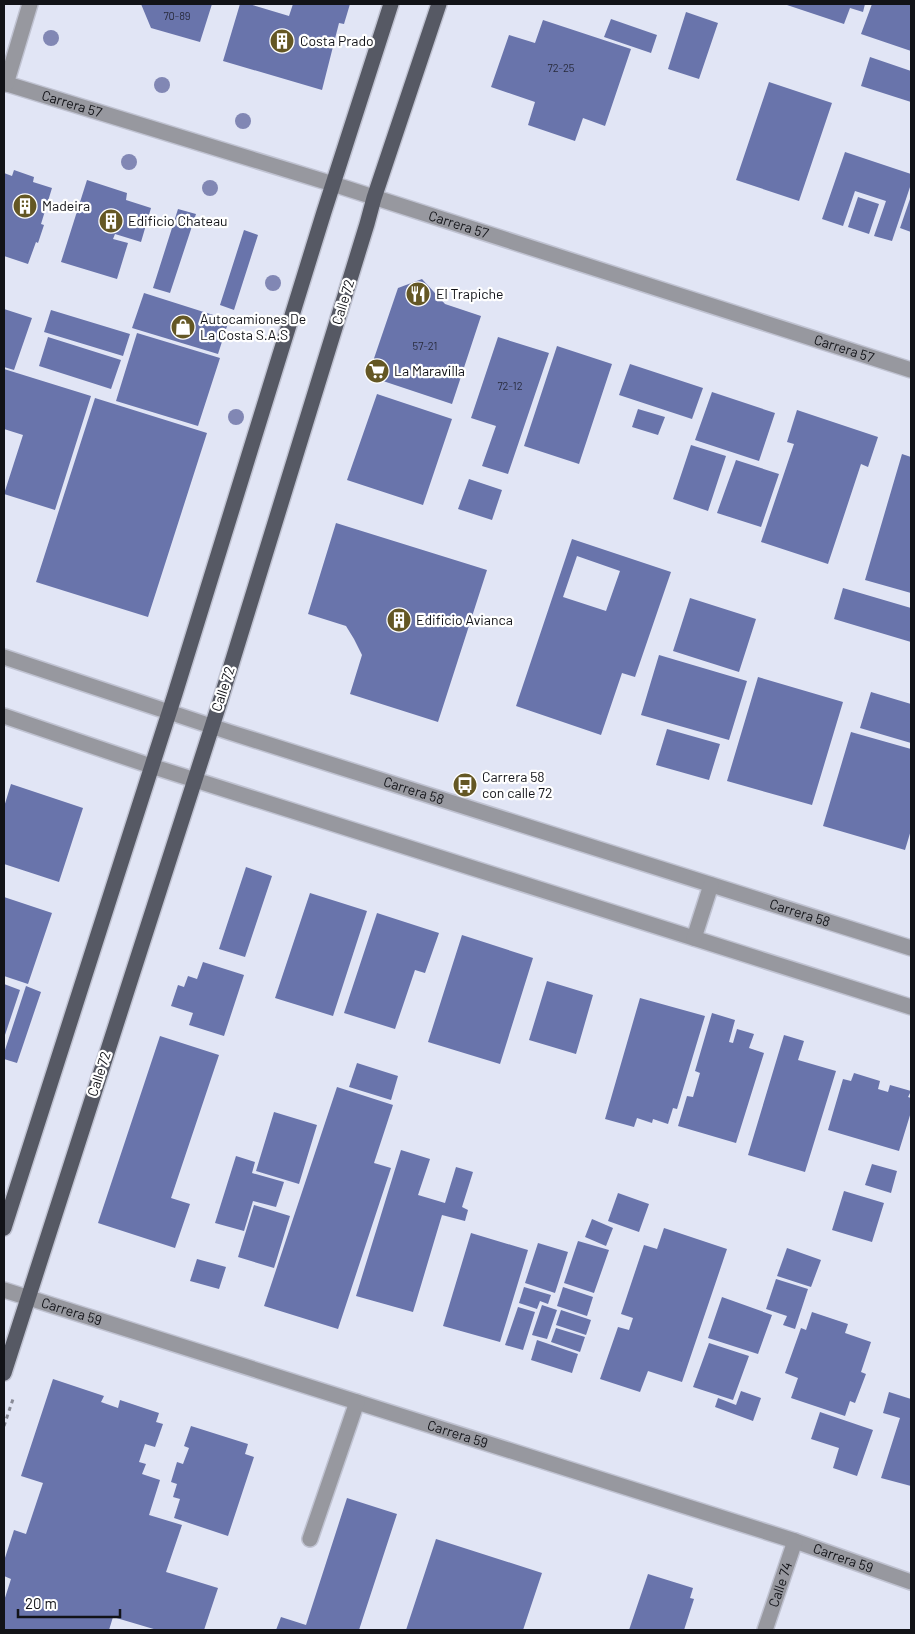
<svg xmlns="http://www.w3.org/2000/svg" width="915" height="1634" font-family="Barlow,sans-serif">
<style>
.building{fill:#6974ab;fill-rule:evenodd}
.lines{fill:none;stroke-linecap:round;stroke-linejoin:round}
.minor-casing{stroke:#c0c3d2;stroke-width:18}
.major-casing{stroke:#c0c3d2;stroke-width:18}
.path{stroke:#898b97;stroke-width:3;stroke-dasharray:4 4;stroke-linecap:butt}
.minor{stroke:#97989f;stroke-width:15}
.major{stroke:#565964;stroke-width:15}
.tree{fill:#8187b4}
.labels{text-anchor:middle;stroke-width:4.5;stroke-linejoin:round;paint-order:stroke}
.number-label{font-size:11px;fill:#282b3d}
.poi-label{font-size:14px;fill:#121318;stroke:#fff;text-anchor:start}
.street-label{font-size:14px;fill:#121318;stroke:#fff}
</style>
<rect width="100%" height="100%" fill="#e1e5f5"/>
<path class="building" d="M141,4h71l-12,38 -49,-14z
M240,4h9l40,12 4,-12 11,1v-1h46l-6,20 -5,-1 -17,67 -99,-29z
M784,4h81l-2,8 -13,-4 -6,16z
M872,4h39v47l-50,-17z
M686,12l32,11 -19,56 -31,-10z
M611,19l46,16 -6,18 -47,-16z
M543,20l88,29 -26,77 -22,-8 -8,23 -47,-16 7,-23 -44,-15 18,-52 26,8z
M870,57l41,14v31l-50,-16z
M769,82l63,21 -33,98 -63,-21z
M845,152l66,22v10l-19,57 -18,-5 12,-35 -31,-10 -12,35 -21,-7z
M14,170l20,7 -1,5 19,6 -11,36 3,1 -6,18 -2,-1 -8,22 -24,-8v-83l8,3z
M87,180l40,13 -1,7 25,8 -10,34 -26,-8 -2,5 15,4 -11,36 -56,-17z
M911,196v36l-11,-4z
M858,197l21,7 -10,30 -21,-7z
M178,209l18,5 -26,79 -17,-5z
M244,230l14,5 -24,75 -14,-5z
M422,279l23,25 36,12 -29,88 -84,-28 30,-88z
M144,293l85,27 -11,34 -86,-26z
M4,309l28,9 -18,52 -10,-3z
M51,310l79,24 -7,22 -79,-24z
M137,333l83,25 -22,68 -82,-25z
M48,337l73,23 -10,29 -72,-23z
M498,337l51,16 -41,121 -26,-8 14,-40 -25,-8z
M557,346l55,18 -33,100 -55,-18z
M630,364l73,24 -11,31 -73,-24z
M4,369l87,27 -36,114 -51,-16 19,-59 -19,-6z
M712,392l63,21 -16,48 -64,-21z
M377,394l75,25 -29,86 -76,-25z
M95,398l112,35 -59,184 -112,-35z
M638,409l27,8 -7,18 -26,-8z
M797,410l81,27 -10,30 -7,-3 -33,100 -67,-22 33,-98 -7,-2z
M691,445l35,11 -18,55 -35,-12z
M902,454l9,3v136l-46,-13z
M736,460l43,14 -18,53 -44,-14z
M469,479l33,11 -10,30 -34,-11z
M336,523l151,47 -49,152 -88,-28 12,-39 -8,-16 -8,-13 -38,-12z
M572,539l99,33 -36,105 -13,-4 -21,62 -85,-29zM577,556l43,15 -14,40 -43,-14z
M843,588l68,20v34l-77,-23z
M690,598l66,21 -17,53 -66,-21z
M659,655l88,26 -18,59 -88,-25z
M758,677l85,25 -31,103 -85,-24z
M871,692l40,12v39l-51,-15z
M667,729l53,15 -11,36 -53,-15z
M851,732l60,17v81l-6,20 -82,-24z
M11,784l72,24 -24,74 -55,-18v-57z
M246,867l26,9 -27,81 -26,-8z
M310,893l57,18 -34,105 -58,-18z
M4,897l48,16 -24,71 -24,-8z
M377,913l62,20 -14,40 -10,-3 -20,59 -51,-16z
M462,935l71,23 -33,106 -72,-22z
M203,962l41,13 -20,61 -35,-11 4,-12 -22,-7 7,-21 6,2 4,-11 9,3z
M547,981l46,14 -17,59 -47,-14z
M4,984l16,6 -16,48z
M26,986l15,6 -24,71 -13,-4v-6z
M640,998l65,18 -28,93 -4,-1 -5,16 -15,-5 -1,4 -15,-5 -3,9 -29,-8z
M712,1013l23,7 -6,22 4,1 4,-14 17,5 -5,14 15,5 -28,90 -58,-17 9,-30 6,1 7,-24 -5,-2z
M784,1035l20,6 -6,19 38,11 -31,101 -57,-17z
M160,1036l59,19 -48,143 19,6 -15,44 -77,-25z
M357,1063l41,13 -7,24 -42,-13z
M854,1073l26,8 -2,8 10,3 2,-7 21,6 -3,6 3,1v14l-12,39 -71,-21 15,-51 8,2z
M337,1087l56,18 -19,58 17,5 -53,161 -74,-23z
M274,1112l43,13 -18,59 -43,-13z
M401,1150l29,9 -12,36 27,8 11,-36 17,5 -11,35 6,3 -3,11 -23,-6 -29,97 -57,-16z
M236,1156l19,6 -3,11 32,9 -8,25 -23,-6 -9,30 -29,-8z
M872,1164l25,7 -6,22 -26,-8z
M844,1191l40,12 -12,39 -40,-12z
M618,1193l31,11 -10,28 -31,-11z
M254,1205l36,11 -16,52 -36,-11z
M592,1219l21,9 -7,18 -21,-9z
M664,1228l63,21 -45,133 -34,-11 -8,21 -40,-13 18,-52 11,3 4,-12 -12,-4 23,-69 13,4z
M471,1233l57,17 -28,92 -57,-16z
M578,1241l31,9 -15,43 -30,-10z
M538,1243l30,9 -13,41 -30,-10z
M787,1248l34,12 -10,27 -34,-11z
M197,1259l29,8 -7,22 -29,-8z
M776,1279l32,10 -13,40 -12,-4 4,-9 -21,-7z
M524,1287l27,8 -3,9 -8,-3 -3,8 -18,-6z
M563,1287l30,10 -6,19 -30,-10z
M722,1297l50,18 -14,39 -50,-16z
M542,1305l15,5 -10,29 -15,-4z
M518,1307l17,5 -12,38 -18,-5z
M561,1310l30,10 -5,15 -30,-10z
M812,1312l36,12 -3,9 26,9 -10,30 5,2 -11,29 -5,-2 -5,15 -54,-18 7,-20 -13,-5 16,-45 5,2z
M556,1328l29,9 -5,15 -29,-10z
M537,1340l41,14 -6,19 -41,-13z
M709,1343l40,13 -16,44 -40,-13z
M53,1379l51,17 -3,6 17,6 2,-8 39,13 -3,9 7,2 -8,23 -10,-3 -6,18 7,2 -4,10 18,6 -11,35 33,10 -16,47 52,16 -14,42h-47l-44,-13 -4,13h-105v-29l7,-22 -7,-3v-15l10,-31 12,4 17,-51 -22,-7z
M741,1391l20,7 -8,23 -38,-14 3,-9 18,7z
M889,1392l22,7v87l-30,-8 19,-60 -17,-5z
M820,1412l53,18 -16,46 -24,-8 6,-20 -28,-9z
M191,1426l57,18 -3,10 9,3 -26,79 -54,-18 6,-19 -7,-2 4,-13 -6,-2 6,-20 6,2 6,-16 -5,-2z
M347,1498l50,16 -38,116h-83l5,-13 25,8z
M436,1539l106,34 -19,57h-117z
M648,1574l45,14 -3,10 4,1 -10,31h-55z"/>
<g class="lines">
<defs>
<g id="minor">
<path id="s1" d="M4,83l329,101 578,186"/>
<path d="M6,84l24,-80"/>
<path id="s2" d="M4,657l225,75 682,216"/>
<path d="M4,716l147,50 760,241"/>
<path d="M694,938l17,-53"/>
<path id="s3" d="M4,1290l791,251 116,41"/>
<path d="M310,1539l47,-137"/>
<path id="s4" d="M765,1630l30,-89"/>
</g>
<path id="major" d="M4,1228l171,-534 149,-482 67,-208
M4,1373l214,-665 149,-484 7,-26 65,-194"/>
</defs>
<use href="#minor" class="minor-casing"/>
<use href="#major" class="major-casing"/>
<path class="path" d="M4,1426l10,-30"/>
<use href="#minor" class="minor"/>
<use href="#major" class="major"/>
</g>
<g class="tree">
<circle cx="51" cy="38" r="8"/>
<circle cx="162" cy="85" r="8"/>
<circle cx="243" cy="121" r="8"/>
<circle cx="129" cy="162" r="8"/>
<circle cx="210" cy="188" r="8"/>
<circle cx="273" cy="283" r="8"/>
<circle cx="236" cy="417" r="8"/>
</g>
<defs>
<symbol id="building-disc" viewBox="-11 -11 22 22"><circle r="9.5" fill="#645724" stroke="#fff"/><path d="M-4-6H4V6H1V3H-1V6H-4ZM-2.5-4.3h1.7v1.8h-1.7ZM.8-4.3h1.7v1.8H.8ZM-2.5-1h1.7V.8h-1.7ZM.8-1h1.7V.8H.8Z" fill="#fff"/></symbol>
<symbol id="restaurant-disc" viewBox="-11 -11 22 22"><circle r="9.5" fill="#645724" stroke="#fff"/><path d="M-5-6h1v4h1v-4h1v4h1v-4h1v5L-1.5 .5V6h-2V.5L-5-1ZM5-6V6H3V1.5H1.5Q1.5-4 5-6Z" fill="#fff"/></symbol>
<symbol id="shop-disc" viewBox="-11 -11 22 22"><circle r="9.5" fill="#645724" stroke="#fff"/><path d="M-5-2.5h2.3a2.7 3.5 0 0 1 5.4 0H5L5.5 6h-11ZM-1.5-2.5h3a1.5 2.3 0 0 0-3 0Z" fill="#fff"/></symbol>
<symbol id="supermarket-disc" viewBox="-11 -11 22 22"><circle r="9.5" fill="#645724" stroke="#fff"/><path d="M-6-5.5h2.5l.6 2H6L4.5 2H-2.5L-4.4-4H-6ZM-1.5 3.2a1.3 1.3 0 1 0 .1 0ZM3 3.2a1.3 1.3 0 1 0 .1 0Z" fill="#fff"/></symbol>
<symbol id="bus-disc" viewBox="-11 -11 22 22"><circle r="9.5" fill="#645724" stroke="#fff"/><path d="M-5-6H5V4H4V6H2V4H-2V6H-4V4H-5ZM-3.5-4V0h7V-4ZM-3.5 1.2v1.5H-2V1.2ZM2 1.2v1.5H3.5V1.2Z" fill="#fff"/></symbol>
</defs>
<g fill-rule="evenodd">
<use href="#building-disc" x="268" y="27" width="28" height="28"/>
<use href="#building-disc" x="11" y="192" width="28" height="28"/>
<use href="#building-disc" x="97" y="207" width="28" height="28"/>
<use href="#restaurant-disc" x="404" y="280" width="28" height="28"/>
<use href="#shop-disc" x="169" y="313" width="28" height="28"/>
<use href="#supermarket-disc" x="363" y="357" width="28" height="28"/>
<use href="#building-disc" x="385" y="606" width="28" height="28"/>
<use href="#bus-disc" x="451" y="771" width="28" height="28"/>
</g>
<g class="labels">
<g class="number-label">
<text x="177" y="20">70-89</text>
<text x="561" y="72">72-25</text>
<text x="425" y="350">57-21</text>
<text x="510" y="390">72-12</text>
</g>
<g class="poi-label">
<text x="300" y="46">Costa Prado</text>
<text x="42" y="211">Madeira</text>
<text x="128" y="226">Edificio Chateau</text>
<text x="436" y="299">El Trapiche</text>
<text x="200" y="324">Autocamiones De<tspan x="200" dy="16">La Costa S.A.S</tspan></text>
<text x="394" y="376">La Maravilla</text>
<text x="416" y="625">Edificio Avianca</text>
<text x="482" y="782">Carrera 58<tspan x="482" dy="16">con calle 72</tspan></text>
</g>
<g class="street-label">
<text dy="5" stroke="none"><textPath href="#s1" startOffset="71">Carrera 57</textPath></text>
<text dy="5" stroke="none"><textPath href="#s1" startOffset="476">Carrera 57</textPath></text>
<text transform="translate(343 302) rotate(-73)" y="5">Calle 72</text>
<text dy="5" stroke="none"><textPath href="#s1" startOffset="881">Carrera 57</textPath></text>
<text transform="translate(223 689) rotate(-72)" y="5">Calle 72</text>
<text dy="5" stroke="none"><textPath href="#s2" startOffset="431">Carrera 58</textPath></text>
<text dy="5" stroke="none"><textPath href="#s2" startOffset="836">Carrera 58</textPath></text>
<text transform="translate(99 1074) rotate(-72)" y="5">Calle 72</text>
<text dy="5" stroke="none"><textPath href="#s3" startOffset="71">Carrera 59</textPath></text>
<text dy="5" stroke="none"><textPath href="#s3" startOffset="476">Carrera 59</textPath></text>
<text dy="5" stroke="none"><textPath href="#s3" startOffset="881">Carrera 59</textPath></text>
<text dy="5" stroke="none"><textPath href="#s4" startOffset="48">Calle 74</textPath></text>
</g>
</g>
<rect width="915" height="1634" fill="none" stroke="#121318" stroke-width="10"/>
<path d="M18 1609v8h102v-8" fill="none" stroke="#121318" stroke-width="2.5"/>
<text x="25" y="1609" font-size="15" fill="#121318" stroke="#ffffff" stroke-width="4" paint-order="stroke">20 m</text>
</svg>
